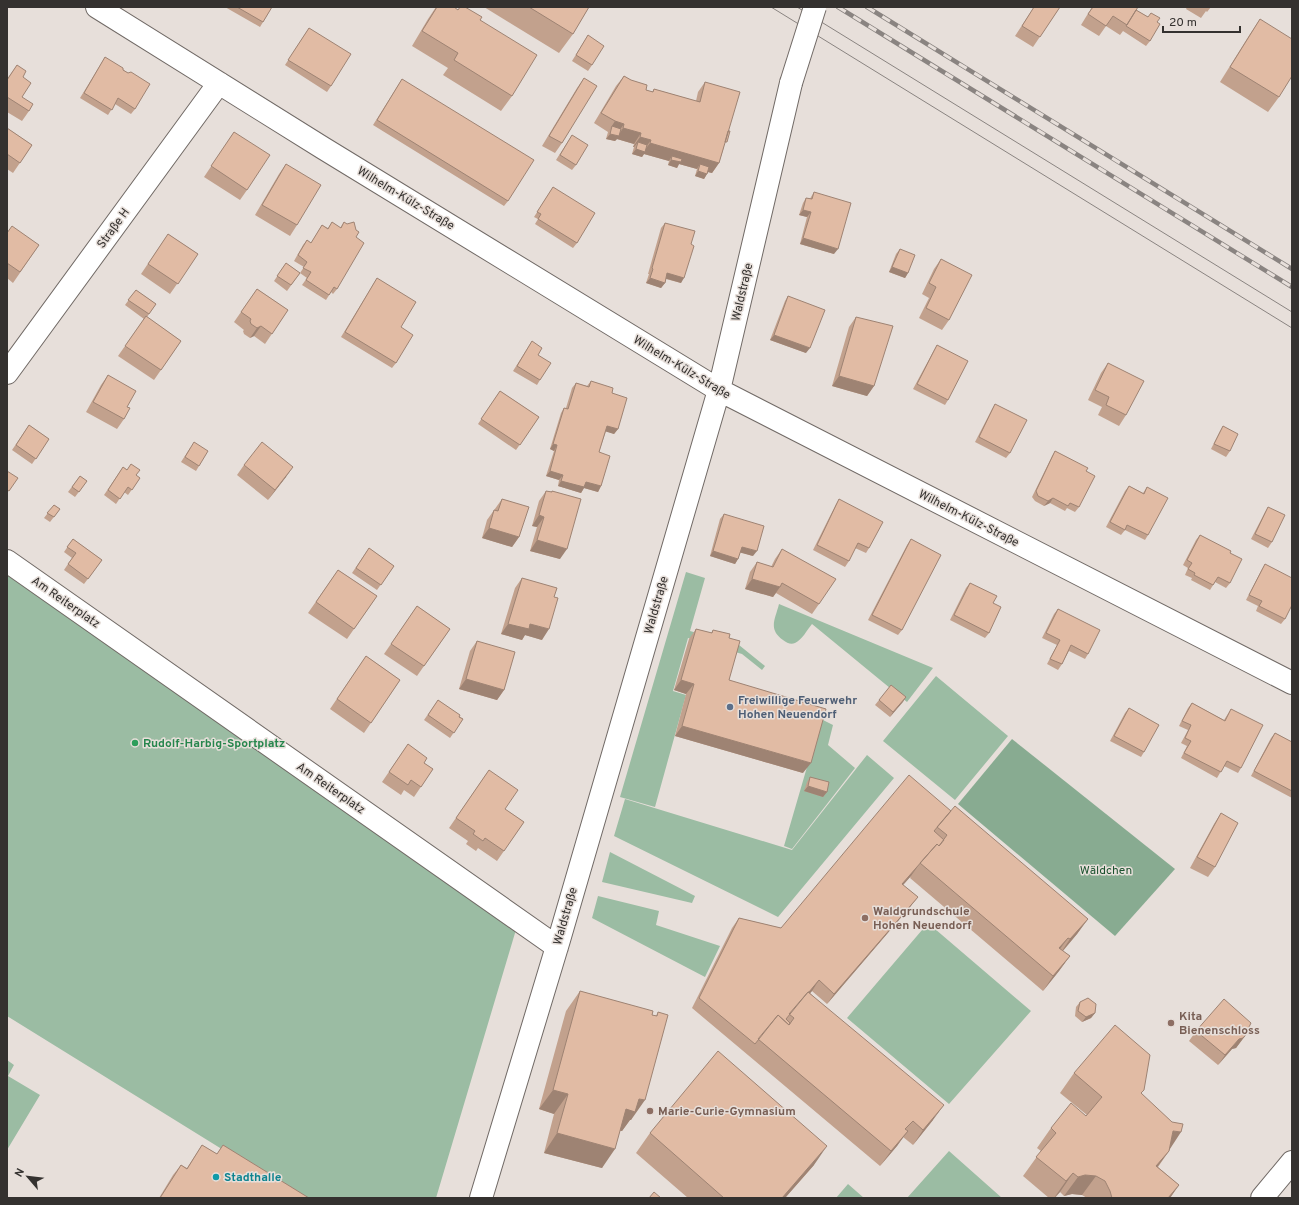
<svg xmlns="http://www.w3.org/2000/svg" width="1299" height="1205" font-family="Overpass,sans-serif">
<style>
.green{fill:#9bbca3}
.forest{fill:#88ab91}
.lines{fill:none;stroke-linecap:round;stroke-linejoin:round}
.street-casing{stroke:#716a66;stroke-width:24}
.street{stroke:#fff;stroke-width:22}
.tram{stroke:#8a8481;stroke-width:1}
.rail-casing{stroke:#8a8481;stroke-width:4.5}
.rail{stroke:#e7dfda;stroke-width:3;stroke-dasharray:9;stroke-linecap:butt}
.street-bridge-casing{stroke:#716a66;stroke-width:24;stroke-linecap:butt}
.street-bridge{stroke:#fff;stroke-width:22}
.wall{fill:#c2a18d}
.shaded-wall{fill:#9e8373}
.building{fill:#e1bba4;stroke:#9e8373}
.service-dot{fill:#5c6f8a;stroke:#e7dfda;stroke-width:1.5}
.leisure-dot{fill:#2e9e5b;stroke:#e7dfda;stroke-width:1.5}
.education-dot{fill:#8d6e63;stroke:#e7dfda;stroke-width:1.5}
.culture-dot{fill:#0f9aa8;stroke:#e7dfda;stroke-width:1.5}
.labels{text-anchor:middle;stroke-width:3;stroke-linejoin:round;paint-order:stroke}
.street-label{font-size:12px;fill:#34312f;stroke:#e7dfda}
.service-label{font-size:12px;font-weight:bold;fill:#4e5e75;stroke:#e7dfda;text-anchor:start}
.leisure-label{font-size:12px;font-weight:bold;fill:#27864d;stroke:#e7dfda;text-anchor:start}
.park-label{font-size:12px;fill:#1a522e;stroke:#e7dfda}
.education-label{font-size:12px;font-weight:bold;fill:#785e54;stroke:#e7dfda;text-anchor:start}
.culture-label{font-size:12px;font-weight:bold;fill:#0d838f;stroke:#e7dfda;text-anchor:start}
</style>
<rect width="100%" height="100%" fill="#e7dfda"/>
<path class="green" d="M7,563l511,360 -82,275h-135l-294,-182z
M686,572l19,6 -15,53 49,14 26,21 -3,4 -20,-16 -54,-16 -15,53 13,4 -31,112 -35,-10z
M779,604l154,64 -26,34 -95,-78c-5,6 -10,16 -17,19 -4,2 -8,0 -12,-3 -15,-11 -8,-20 -4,-36z
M936,676l72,60 -53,64 -72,-59z
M821,719l12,6 -5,20 27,23 -63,81 -8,-3z
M867,755l27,23 -116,139 -164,-81 11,-37 167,51z
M610,852l85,44 -3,7 -90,-21z
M598,896l61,15 -3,14 64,21 -15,31 -113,-59z
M928,923l103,88 -82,93 -102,-86z
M7,1060l7,5 -6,11 32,19 -33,55z
M949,1151l53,47h-95z
M848,1184l16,14h-28z"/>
<path class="forest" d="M1012,739l163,130 -60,67 -157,-132z"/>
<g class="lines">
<defs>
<path id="street" d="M97,7l226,141 396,242 573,293
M7,373l212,-290
M7,561l550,386
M481,1198l78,-258 160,-550 72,-307
M1262,1198l30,-36"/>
</defs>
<use href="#street" class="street-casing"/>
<use href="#street" class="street"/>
<path class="tram" d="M771,7l521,321
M797,7l495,305"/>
<defs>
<path id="rail" d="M838,7l454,280
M867,7l425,262"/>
</defs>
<use href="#rail" class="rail-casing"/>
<use href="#rail" class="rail"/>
<defs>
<path id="street-bridge" d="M791,83l24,-76"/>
</defs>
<use href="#street-bridge" class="street-bridge-casing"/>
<use href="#street-bridge" class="street-bridge"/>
</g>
<path class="wall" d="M225,7h47l-12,20z
M436,7l22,3 22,10 32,76 -11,15 -58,-36 5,-7 -36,-22 16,-27z
M484,7h105l-16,27 -14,19z
M1034,7h26l-27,40 -18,-11z
M1092,7h46l-2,3 21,12 -7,19 -4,5 -23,-15 -3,4 -14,-9 -7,10 -18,-11z
M1187,7h24l-4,5 -1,-1 -5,7 -15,-9z
M1260,19l19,78 -11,15 -48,-30 30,-48z
M309,28l22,58 -4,6 -42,-27z
M588,35l4,30 -4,6 -16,-10z
M105,57l23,16 7,36 -4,5 -16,-10 -7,11 -28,-17z
M17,65l6,12 -1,20 7,14 -7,10 -15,-9v-33z
M624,76l22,14 6,2 2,-3 42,12 2,-9 7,-10 19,65 -5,16 -7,10 -4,-1 -4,7 -9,-3 2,-7 -18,-5 -2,4 -9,-3 1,-4 -25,-7 -2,3 -10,-3 2,-7h-1l1,-3 -17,-5 -2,2 -9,-2 2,-7 -14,-9 22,-37z
M584,78l-22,65 -7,10 -13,-7 35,-58z
M402,79l106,122 -4,5 -131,-81z
M7,128l25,17 -19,28 -6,-4z
M234,132l13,58 -7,10 -36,-23z
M572,135l4,30 -4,5 -16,-10z
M286,164l11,61 -7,11 -35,-21 24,-41z
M553,187l24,56 -4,5 -38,-24 3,-5 -4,-2z
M814,192l20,62 -34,-10 7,-27 -8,-2 4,-12 3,-5 4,1 1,-2z
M332,222l8,6 4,-6 12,15 -19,52 -4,5 -2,-2 -5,8 -24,-15 5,-7 -7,-5 -13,18 -13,-10 12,-18 14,10 4,-6 -10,-6 9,-16 4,-5 4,3 11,-18 6,3z
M665,223l26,21 -10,39 -15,-4 -1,4 -4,5 -15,-5 3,-9h-1l13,-46z
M7,233l32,12 -26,38 -6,-5z
M168,234l30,20 -28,40 -29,-20z
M900,249l8,24 -3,5 -16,-6 7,-18z
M941,259l8,61 -7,10 -23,-12 10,-20 -7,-4 12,-25z
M377,278l24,49 -5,36 -4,5 -51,-31z
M257,289l31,21 -23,34 -11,-8 -4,2 -6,-4 -1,-3 1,-1 -10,-8z
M136,290l20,14 -9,13 34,24 -27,39 -36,-24 26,-37 -19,-14z
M788,296l18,57 -36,-13 15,-39z
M856,317l18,69 -7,10 -35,-10 17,-59z
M532,341l8,39 -3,5 -24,-14z
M937,345l11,55 -3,5 -32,-16 21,-39z
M1108,363l18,52 -7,11 -21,-11 4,-8 -14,-7 13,-27z
M108,375l19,32 -3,12 -7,10 -31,-17 15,-27z
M591,381l21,12 6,36 -4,5 -8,-3 -7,21 2,34 -3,6 -14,-4 -3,5 -23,-7 1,-6 -13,-4 8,-25 -4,-2 11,-36 3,-5h2l6,-20 4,-5 11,3z
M500,391l39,26 -23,33 -38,-26z
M995,404l15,49 -4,5 -31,-16 17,-33z
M29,425l20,14 -17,25 -20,-14z
M1223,426l7,25 -4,6 -15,-8 9,-18z
M190,448l9,18 -3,5 -15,-9z
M1055,451l31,20 -7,36 -4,5 -8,-4 -2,3 -15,-8 -6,3 -9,-5 -3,-4 20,-41z
M244,465l42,12 -18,23 -31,-25z
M123,467l17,11 -12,17 -4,-3 -8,12 -12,-9z
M80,476l7,5 -12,16 -7,-5z
M1129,486l14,7 4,-6 1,48 -3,5 -20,-10 -4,5 -15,-8 19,-36z
M546,491l5,1 1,-1 8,68 -30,-8 7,-24 -5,-1 7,-25z
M502,499l17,38 -7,10 -30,-9 5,-18z
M839,499l30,49 -3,5 -11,-5 -6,13 -4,6 -32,-17 23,-46z
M54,505l6,4 -10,13 -6,-4z
M1268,507l4,35 -4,6 -17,-9 14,-27z
M724,514l29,42 -13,-4 -2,7 -3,5 -25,-8 10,-37z
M1200,535l30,18v30l-4,5 -11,-6 -5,8 -19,-10 1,-2 -7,-3 3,-7 -5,-3 13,-25z
M73,539l29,21 -18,24 -20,-14 8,-12 -8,-6z
M911,539l-9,91 -4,5 -30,-15 39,-75z
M369,548l25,18 -17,24 -25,-17z
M782,549l37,55 -7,10 -36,-21 -3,4 -28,-8 5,-17 7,-10 14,5 4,-8z
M1265,564l20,55 -4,5 -25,-13 2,-5 -12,-6 16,-31z
M338,570l39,26 -30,43 -39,-26z
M522,578l20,62 -17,-5 -3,5 -21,-6 14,-46z
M970,583l23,20 -4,30 -4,5 -35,-18 16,-32z
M417,606l33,23 -33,47 -33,-22z
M1058,609l30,45 -3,5 -16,-8 -7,13 -4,6 -11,-6 10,-19 -15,-7 12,-24z
M696,629l15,4 2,-3 16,8v42l74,93 -128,-37 11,-42 -12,-4 15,-51z
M477,641l27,49 -7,10 -38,-11 11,-38z
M366,656l34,24 -36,53 -34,-24z
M906,697l-16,20 -15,-12 4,-5z
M438,700l25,19 -13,19 -26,-18z
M1192,703l32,17 7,-11 10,59 -3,5 -14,-7 -7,12 -36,-20 6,-12 -6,-3 7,-13 -9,-4 9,-18z
M1129,708l15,44 -3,5 -31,-16 15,-28z
M1275,733l17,9v56l-41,-22 20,-38z
M408,744l16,19 9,6 -19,28 -10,-7 -3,5 -19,-13z
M489,770l16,39 19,13 -27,39 -19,-13 -2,3 -10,-7 2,-3 -19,-13z
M810,777l17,15 -4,5 -19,-6 3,-9z
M951,811l137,108 -11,15 -14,17 7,5 -11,15 -16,20 -133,-113 1,-2 -8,9 15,12 -8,10 -83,97 -15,-13 -2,2 123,127 -20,25 -10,-8 -6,9 -17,20 -188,-158 40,-80 7,-10 42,10z
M1221,813l-6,54 -7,10 -18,-9 24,-44z
M580,991l76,25 2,-4 -27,108h-1l-8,11h-2l-18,37 -58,-15 10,-39 -15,-5 27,-98z
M1080,1002l15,11 -4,5 -9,4 -7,-6 1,-9z
M1249,1027l-8,14 -5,7 -4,1 -14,16 -29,-24 7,-10z
M1074,1073l70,17 -3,3 28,56v2l-11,16 21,18 -9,13h-83l-5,-3 -10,-1 -8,2 -4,-4 -5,6h-6l-26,-22 18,-25 -4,-3 14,-20 35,-12 1,-1 -27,-22z
M650,1133l164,32 -29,33h-97l-52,-45z
M202,1145l15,9 6,-9 86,53h-150l14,-23 8,-10 6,3z"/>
<path class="shaded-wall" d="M615,121l9,3 -7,10 -5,-8 -4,6z
M623,128l18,5 -7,11 -17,-5 -2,2 -9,-2 4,-5 8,2z
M640,137l11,3 -7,10 -6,-8 -4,5h-1z
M650,143l69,20 -7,10 -13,-3 1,-6 -3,5 -18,-5 -2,4 -9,-3 3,-5 1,-4 -3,5 -25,-7 -2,3 -10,-3 4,-5 8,2z
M698,171l9,3 -3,5 -9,-3z
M803,210l8,2 -4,5 -8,-2z
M803,238l35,11 -4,5 -34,-10z
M892,267l16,6 -3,5 -16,-6z
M667,273l17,5 -3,5 -17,-5z
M650,278l15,5 -4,5 -15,-5z
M261,326l-7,10 -4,2 7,-10z
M774,335l36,13 -4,5 -36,-13z
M839,376l35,10 -7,10 -35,-10z
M607,426l11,3 -4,5 -10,-3z
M553,444l4,1 -3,6 -4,-2z
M293,467l-7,10 -18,23 7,-10z
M550,471l13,4 -4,5 -13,-4z
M561,481l25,1 15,4 -3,6 -14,-4 -3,5 -23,-7z
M1053,498l-3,5 -6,3 4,-5z
M539,515l5,2 -7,10 -5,-1z
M489,528l30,9 -7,10 -30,-9z
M537,540l30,9 -7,10 -30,-8z
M742,547l15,4 -4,5 -15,-4z
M713,551l25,8 -3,5 -25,-8z
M752,579l28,8 -7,10 -28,-8z
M508,624h22l19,5 -7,11 -17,-5 -3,5 -21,-6z
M466,679l38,11 -7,10 -38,-11z
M681,680l13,4 -8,10 -12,-4z
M906,697l-3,5 -13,15 3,-5z
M682,726l129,37 -8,10 -128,-37z
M808,786l19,6 -4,5 -19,-6z
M918,866l-7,10 -16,18 7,-10z
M918,897l-8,10 -83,97 7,-10z
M1088,919l-11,15 -17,20 10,-15z
M1068,938l-11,15 2,-5z
M1070,956l-11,15 -16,20 10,-15z
M819,980l-7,11 -21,24h-1z
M1095,1013l-4,5 -9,4 4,-5z
M1249,1031l-13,17 -4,1 -14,16 7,-10 14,-16z
M553,1090l15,4 -14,20 -15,-5z
M639,1099l6,1 -14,20h-1l-8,11 -10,-2 14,-20z
M944,1105l-11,15 -20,25 10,-15z
M908,1131l-11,15 -17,20 11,-15z
M1173,1131l8,1 -13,20z
M557,1133l58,16 -13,19 -58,-15z
M827,1146l-13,19 -29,33h-3z
M1169,1151l-14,19 1,-4z
M1073,1173l-13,19 -6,6 12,-17z
M1085,1175l11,1 -14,19 -10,-1 -8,2 14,-19z
M1179,1185l-9,13h-2z"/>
<path class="building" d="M237,7h35l-9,15z
M437,7h17l4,3 2,-3h5l17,10 -2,3 57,35 -25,41 -58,-36 4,-7 -36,-22z
M529,7h60l-16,27z
M1034,7h26l-20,30 -18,-11z
M1093,7h45l-11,18 -14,-9 -7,10 -18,-12z
M1136,10l12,7 3,-4 9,5 -3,4 3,2 -10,17 -24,-15z
M1260,19l32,20v37l-13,21 -49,-30z
M309,28l42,26 -20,32 -43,-26z
M588,35l16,11 -12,19 -16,-10z
M105,57l18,11v2l5,3 3,-1 19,12 -15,25 -17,-11 -6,12 -28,-17z
M17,65l9,6 -3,6 8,6 -9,14 11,7 -4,7 -22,-14v-17z
M624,76l7,4 16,5 -1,5 7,2 1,-3 46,13 5,-20 35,10 -21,71 -69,-20 1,-3 -11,-3 1,-4 -18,-5 1,-4 -9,-3 -14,-8z
M584,78l13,8 -35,57 -13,-7z
M402,79l132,81 -26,41 -131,-81z
M612,126l9,3 -2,7 -9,-2z
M7,128l25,17 -12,18 -13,-9z
M728,131h2l-3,11h-2z
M234,132l36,23 -23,35 -36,-24z
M572,135l16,10 -12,20 -16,-10z
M638,142l9,3 -2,7 -9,-3z
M672,156l10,3 -1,3 -10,-2z
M286,164l35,21 -24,40 -35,-20z
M700,164l9,3 -2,7 -9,-3z
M553,187l42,26 -18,30 -39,-24 3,-5 -4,-2z
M814,192l37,11 -13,46 -35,-11 8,-26 -8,-2 3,-12 6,1z
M332,222l9,6 3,-6 3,2 7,-2 2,8 3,2 -3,5 8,6 -27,46 -3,-2 -5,8 -23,-15 5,-8 -8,-4 4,-6 -9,-7 9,-15 4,3 11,-18 6,4z
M665,223l30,8 -4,13 3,2 -10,32 -17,-5 -2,10 -15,-5 3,-9 -1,-1z
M12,226l27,19 -19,27 -13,-9v-30z
M168,234l30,20 -20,30 -30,-20z
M900,249l15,6 -7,18 -16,-6z
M941,259l31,16 -23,45 -23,-12 10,-21 -7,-4z
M286,263l14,10 -9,12 -14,-9z
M377,278l39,24 -15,25 12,8 -17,28 -51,-31z
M257,289l31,21 -16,24 -11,-8 -4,2 -6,-4 -1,-3 1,-2 -10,-7z
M136,290l20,14 -7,10 -21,-14z
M788,296l37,14 -15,38 -36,-13z
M146,316l35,25 -20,29 -36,-24z
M856,317l37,9 -19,60 -35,-10z
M532,341l10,7 -4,7 13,8 -11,17 -23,-14z
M937,345l31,16 -20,39 -31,-16z
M1108,363l36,18 -18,34 -20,-10 3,-8 -14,-7z
M108,375l28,16 -9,16 3,1 -6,11 -31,-17z
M591,381l22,7 -1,5 15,5 -9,31 -11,-3 -8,26 11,4 -9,30 -15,-4 -2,5 -23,-6 2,-6 -13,-4 7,-26 -4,-1 11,-36 4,1 8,-26 13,4z
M500,391l39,26 -19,28 -39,-26z
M995,404l32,16 -17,33 -31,-16z
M29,425l20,14 -13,20 -20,-14z
M1223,426l15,8 -8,17 -16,-7z
M194,442l14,9 -9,15 -14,-9z
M262,442l31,25 -18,23 -31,-25z
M1055,451l33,17 -2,3 9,5 -16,31 -9,-4 -2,3 -15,-8 -5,3 -10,-5 -2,-5z
M131,464l9,6 -4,5 4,3 -8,12 -4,-3 -8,12 -12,-9 15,-23 4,3z
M7,471l11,7 -9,13 -2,-1z
M80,476l7,5 -8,11 -7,-5z
M1129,486l15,8 3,-7 21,11 -20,37 -21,-10 -2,5 -15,-8z
M546,491l6,1v-1l29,8 -14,50 -30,-9 7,-23 -5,-2z
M502,499l27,8 -10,30 -30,-9 5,-18 4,1z
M839,499l44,23 -14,26 -11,-5 -9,18 -32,-16z
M54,505l6,4 -6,8 -7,-4z
M1268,507l17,8 -13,27 -17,-8z
M724,514l40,12 -7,25 -15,-4 -4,12 -25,-8z
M1200,535l31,16 -1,2 12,6 -12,24 -12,-6 -5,8 -19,-10 1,-2 -7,-4 4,-6 -5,-3z
M73,539l29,21 -14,19 -20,-15 8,-11 -9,-6z
M911,539l30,16 -39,75 -30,-15z
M369,548l25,18 -13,19 -25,-17z
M782,549l54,30 -17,25 -37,-21 -2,4 -28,-8 5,-17 16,5z
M1265,564l27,14v27l-7,14 -26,-13 3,-5 -13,-6z
M338,570l39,26 -23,33 -38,-27z
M522,578l35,10 -3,9 4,1 -9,31 -19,-5 -1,5 -21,-5z
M970,583l27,13 -4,7 8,4 -12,26 -35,-18z
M417,606l33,23 -26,37 -33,-22z
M1058,609l42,21 -12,24 -17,-9 -9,19 -12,-5 10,-19 -14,-7z
M696,629l16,4 1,-3 17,4 -1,4 11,3 -11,39 97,29 -15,54 -129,-37 12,-42 -13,-4z
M477,641l38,11 -11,38 -38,-11z
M366,656l34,24 -29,43 -34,-24z
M891,685l15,12 -13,15 -14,-12z
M438,700l22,15 -1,2 4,2 -9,14 -26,-18z
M1192,703l33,18 6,-12 32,16 -22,43 -14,-7 -6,11 -37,-19 7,-12 -6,-3 6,-13 -9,-4z
M1129,708l30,17 -15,27 -30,-16z
M1275,733l17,9v49l-38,-20z
M408,744l19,14 -3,5 9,6 -12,18 -10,-7 -3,5 -19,-13z
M489,770l29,20 -13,19 19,13 -20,29 -19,-13 -2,3 -10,-7 2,-3 -19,-13z
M909,775l42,36 -17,20 10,9 -5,6 -2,-2 -35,40 16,13 -84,97 -15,-14 -10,12h-1l-22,27 4,4 -1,2 -11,-10 -23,29 -56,-46 40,-80 42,10z
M810,777l19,5 -2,10 -19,-6z
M955,806l133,113 -18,20 -2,-1 -9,10 11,8 -17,20 -133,-113 17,-19 2,2 8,-11 -10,-8z
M1221,813l17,10 -23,44 -18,-10z
M580,991l73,20 -1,4 5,1 1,-4 10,3 -23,85 -6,-1 -4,13 -9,-3 -11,40 -58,-16 11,-39 -15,-4z
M808,992l136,113 -21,25 -10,-9 -8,8 3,2 -17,20 -133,-112 20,-24 11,10 5,-7 -5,-4z
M1088,998l8,6 -1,9 -9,4 -8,-6 2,-9z
M1224,999l27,24 -2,4v4l-6,7 -4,1 -14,16 -29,-24z
M1115,1025l35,30 -6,35 -3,3 31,29 11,2 -2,8 -8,-1 -4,20 -13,15 23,19 -11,13h-56l-2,-7 -5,-10 -9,-5 -11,-1 -7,2 -5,-4 -7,8 -30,-24 20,-24 -5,-5 20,-25 15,13 16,-19 -28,-24z
M718,1051l109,95 -45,52h-58l-74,-65z
M202,1145l15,9 6,-9 86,53h-149l21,-33 6,4z
M654,1192l7,6h-12z"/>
<circle class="service-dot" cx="730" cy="707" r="4"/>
<circle class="leisure-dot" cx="135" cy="743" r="4"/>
<g class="education-dot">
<circle cx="865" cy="918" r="4"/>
<circle cx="1171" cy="1023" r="4"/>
<circle cx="650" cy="1111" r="4"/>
</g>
<circle class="culture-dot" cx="216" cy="1177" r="4"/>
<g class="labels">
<g class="street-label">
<text transform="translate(406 198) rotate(31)" y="4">Wilhelm-Külz-Straße</text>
<text transform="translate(113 228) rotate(-54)" y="4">Straße H</text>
<text transform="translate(742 292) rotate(-77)" y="4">Waldstraße</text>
<text transform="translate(682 367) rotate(31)" y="4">Wilhelm-Külz-Straße</text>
<text transform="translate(969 518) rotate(27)" y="4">Wilhelm-Külz-Straße</text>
<text transform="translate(66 602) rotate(35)" y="4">Am Reiterplatz</text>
<text transform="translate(656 605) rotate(-74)" y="4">Waldstraße</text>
<text transform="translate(331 788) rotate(35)" y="4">Am Reiterplatz</text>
<text transform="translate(565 916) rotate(-74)" y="4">Waldstraße</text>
</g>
<g class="service-label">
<text x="738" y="704">Freiwillige Feuerwehr<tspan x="738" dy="14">Hohen Neuendorf</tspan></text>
</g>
<g class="leisure-label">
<text x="143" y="747">Rudolf-Harbig-Sportplatz</text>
</g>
<g class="park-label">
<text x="1106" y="874">Wäldchen</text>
</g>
<g class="education-label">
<text x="873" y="915">Waldgrundschule<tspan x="873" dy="14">Hohen Neuendorf</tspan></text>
<text x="1179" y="1020">Kita<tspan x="1179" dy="14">Bienenschloss</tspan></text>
<text x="658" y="1115">Marie-Curie-Gymnasium</text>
</g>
<g class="culture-label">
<text x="224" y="1181">Stadthalle</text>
</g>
</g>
<rect width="1299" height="1205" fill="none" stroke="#34312f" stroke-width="16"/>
<g transform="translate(28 1177) rotate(298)" stroke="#e7dfda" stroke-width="3" paint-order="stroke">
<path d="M0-3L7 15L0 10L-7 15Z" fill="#34312f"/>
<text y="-6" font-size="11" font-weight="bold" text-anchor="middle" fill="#34312f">N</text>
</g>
<path d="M1163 26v6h77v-6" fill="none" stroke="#34312f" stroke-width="2"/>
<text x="1169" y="26" font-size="12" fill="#34312f" stroke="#e7dfda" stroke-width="3" paint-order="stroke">20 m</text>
</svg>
